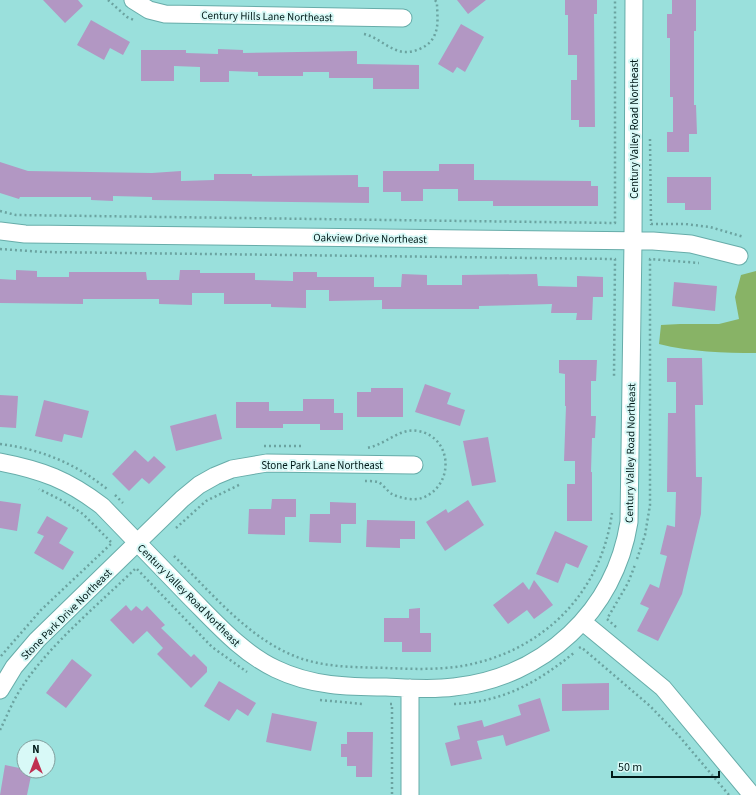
<svg xmlns="http://www.w3.org/2000/svg" width="756" height="795" font-family="'Source Sans 3',sans-serif">
<style>
.forest{fill:#88b366}
.building{fill:#b297c3}
.lines{fill:none;stroke-linecap:round;stroke-linejoin:round}
.street-casing{stroke:#67aca9;stroke-width:19}
.path{stroke:#6ba3a0;stroke-width:2.5;stroke-dasharray:2 3;stroke-linecap:butt}
.street{stroke:#fff;stroke-width:17}
.labels{text-anchor:middle;stroke-width:4;stroke-linejoin:round;paint-order:stroke}
.street-label{font-size:11px;fill:#001918;stroke:#d8f9f7}
</style>
<rect width="100%" height="100%" fill="#9ae0dc"/>
<path class="forest" d="M756,271v82c-32,0 -66,-1 -97,-9l2,-19 19,-1h39l20,-5 -4,-22 6,-22z"/>
<path class="building" d="M43,0h35l5,6 -18,17z
M457,0h29l-18,14z
M565,0h32v14h-3l1,113h-16v-7h-8v-40h6v-25h-9v-40h-3z
M672,0h24v31h-2v74h2l1,29h-8v18h-22v-20h6v-35h-3v-59h-3v-24h5z
M91,20l39,22 -7,13 -13,-7 -6,12 -27,-15z
M461,24l23,13 -19,35 -8,-5 -4,6 -15,-9z
M218,49l25,1v3l114,-2v13l62,1v24h-46v-11h-44v-6h-26v4h-45v-4l-29,-1v11h-29v-15l-26,-1v15h-33v-31h45v3l32,1z
M0,162l28,9 124,2 29,-2v10l33,-1v-6h38v2l106,-1v12h11v16l-217,-3v-3l-39,-1v5l-22,-1v-3h-71l-1,2 -19,-6z
M439,164h35v16l117,1v5h7v20h-105v-5h-35v-12h-35v12h-22v-9h-18v-21h56z
M667,177h44v33h-26v-7h-18z
M16,270l21,1v6h32v-5h77l1,8h32l1,-10h20v3h55v7l38,1v-9h24v5h57v10h27l1,-13 25,1v10h35v-10l75,-1 1,12 39,1v-11l26,1v20h-10l-1,23h-16l1,-7h-26l1,-9 -73,2v3h-97v-9l-53,1v-11h-23v18l-35,-1v-3h-47v-11h-32v12l-33,-1v-5h-76v5l-83,-1v-24l16,1z
M674,282l43,4 -2,25 -43,-5z
M667,358h35l1,47h-8l1,72h6l-1,37 -19,80 -24,47 -21,-10 12,-23 -9,-4 10,-20 9,4 8,-32 -7,-2 7,-29 8,2 1,-35h-9l1,-79h8v-31h-9z
M559,360h38l-1,21h-5v35h5l-1,22h-3l-1,34h1v49h-25v-37h8v-23h-11l2,-55h-1v-32l-6,-1z
M425,384l26,9 -4,11 18,6 -5,16 -45,-14z
M371,388h32v29h-46v-25h14z
M0,395l18,1 -2,32 -16,-1z
M303,399h31v14h9v17h-23v-6h-37v4h-47v-26h33v9h34z
M44,400l45,11 -7,27 -18,-4 -2,8 -27,-6z
M216,414l6,25 -46,12 -6,-25z
M488,437l8,45 -24,4 -9,-45z
M135,450l13,12 6,-6 12,11 -17,17 -7,-6 -13,13 -17,-17z
M272,499h24v18h-11v18l-37,-1 1,-25h22z
M468,500l16,25 -39,26 -19,-29 20,-13 2,4z
M0,501l21,3 -4,27 -17,-3z
M330,502l26,1v21h-15v19l-32,-1 1,-28h20z
M47,516l21,12 -9,15 15,9 -11,18 -29,-17 10,-17 -7,-3z
M367,520l48,1v18h-15v9l-34,-1z
M555,531l33,15 -10,22 -12,-5 -8,20 -22,-9z
M534,580l19,25 -19,14 -7,-9 -19,14 -15,-19 30,-23 6,8z
M126,605l5,6 5,-5 6,5 5,-5 18,19 -4,3 30,29 3,-3 13,13v5l-16,16 -34,-34 6,-6 -16,-17 -14,13 -23,-24z
M420,608v25h11v19h-29v-10h-18v-24h25v-9z
M72,659l20,16 -26,33 -20,-15z
M219,681l37,22 -8,13 -11,-7 -8,12 -25,-15z
M609,683v27l-47,1v-27z
M540,698l10,33 -44,15 -3,-11 -26,6 5,18 -31,7 -6,-23 15,-4 -3,-13 25,-6 2,7 37,-12 -3,-10z
M272,713l45,9 -6,29 -45,-9z
M347,732h26l-1,45h-16v-11h-9v-9h-6v-13h6z
M5,765l19,4v2h8l-5,24h-27z"/>
<g class="lines">
<defs>
<path id="street" d="M133,0l16,10 16,4 238,4
M0,231l25,3 628,7 38,3 48,12
M0,462c42,8 68,18 102,44 29,30 59,61 88,91 26,26 52,56 86,72 35,17 72,18 110,18 22,1 46,3 68,0 90,-10 161,-76 175,-165l4,-281 1,-241
M583,622l80,66 89,107
M0,690l14,-23 23,-27 145,-141 17,-14 16,-9 17,-7 35,-6 147,2
M410,795v-107"/>
</defs>
<use href="#street" class="street-casing"/>
<path class="path" d="M108,0l19,17 7,3
M364,34c13,3 22,13 35,17 12,4 32,-4 36,-17 4,-9 2,-21 2,-31l-2,-3
M650,139l1,85h34l25,3 34,10
M0,211l16,4 599,8v-223
M0,249l44,3 571,7 -1,119
M0,444c40,5 75,19 107,45
M264,446h37
M365,481c4,0 9,0 13,1 5,2 9,9 14,12 8,4 21,7 30,4 33,-12 31,-61 -4,-67 -18,-4 -34,15 -52,17
M115,495l8,8
M176,528l30,-27 35,-17
M174,556c36,35 71,79 118,99 30,13 63,12 95,13 25,1 51,2 75,-2 80,-14 139,-72 150,-153
M637,559l8,-24 5,-30v-246l49,4
M616,627l-9,-8 21,-36 7,-18
M579,648l2,-1 69,59 29,30 50,59
M1,656l40,-46 71,-67 -29,-29 -20,-13 -24,-12
M320,700l43,4
M390,704h2v91
M454,704c50,-2 84,-22 121,-52
M0,730c7,-14 13,-30 22,-43 27,-42 77,-83 114,-119l76,79 35,25"/>
<use href="#street" class="street"/>
</g>
<g class="labels">
<g class="street-label">
<text transform="translate(267 16) rotate(1)" y="4">Century Hills Lane Northeast</text>
<text transform="translate(634 129) rotate(-90)" y="4">Century Valley Road Northeast</text>
<text transform="translate(370 238) rotate(1)" y="4">Oakview Drive Northeast</text>
<text transform="translate(630 453) rotate(-89)" y="4">Century Valley Road Northeast</text>
<text x="322" y="469">Stone Park Lane Northeast</text>
<text transform="translate(189 595) rotate(45)" y="4">Century Valley Road Northeast</text>
<text transform="translate(66 614) rotate(-45)" y="4">Stone Park Drive Northeast</text>
</g>
</g>
<g transform="translate(36 759)"><circle r="19" fill="#d8f9f7" stroke="#829f9e"/>
<path d="M0-3L7 15L0 10L-7 15Z" fill="#bf2f51"/>
<text y="-6" font-size="11" font-weight="bold" text-anchor="middle" fill="#001918">N</text>
</g>
<path d="M612 771v6h107v-6" fill="none" stroke="#001918" stroke-width="2"/>
<text x="618" y="771" font-size="12" fill="#001918" stroke="#d8f9f7" stroke-width="3" paint-order="stroke">50 m</text>
</svg>
